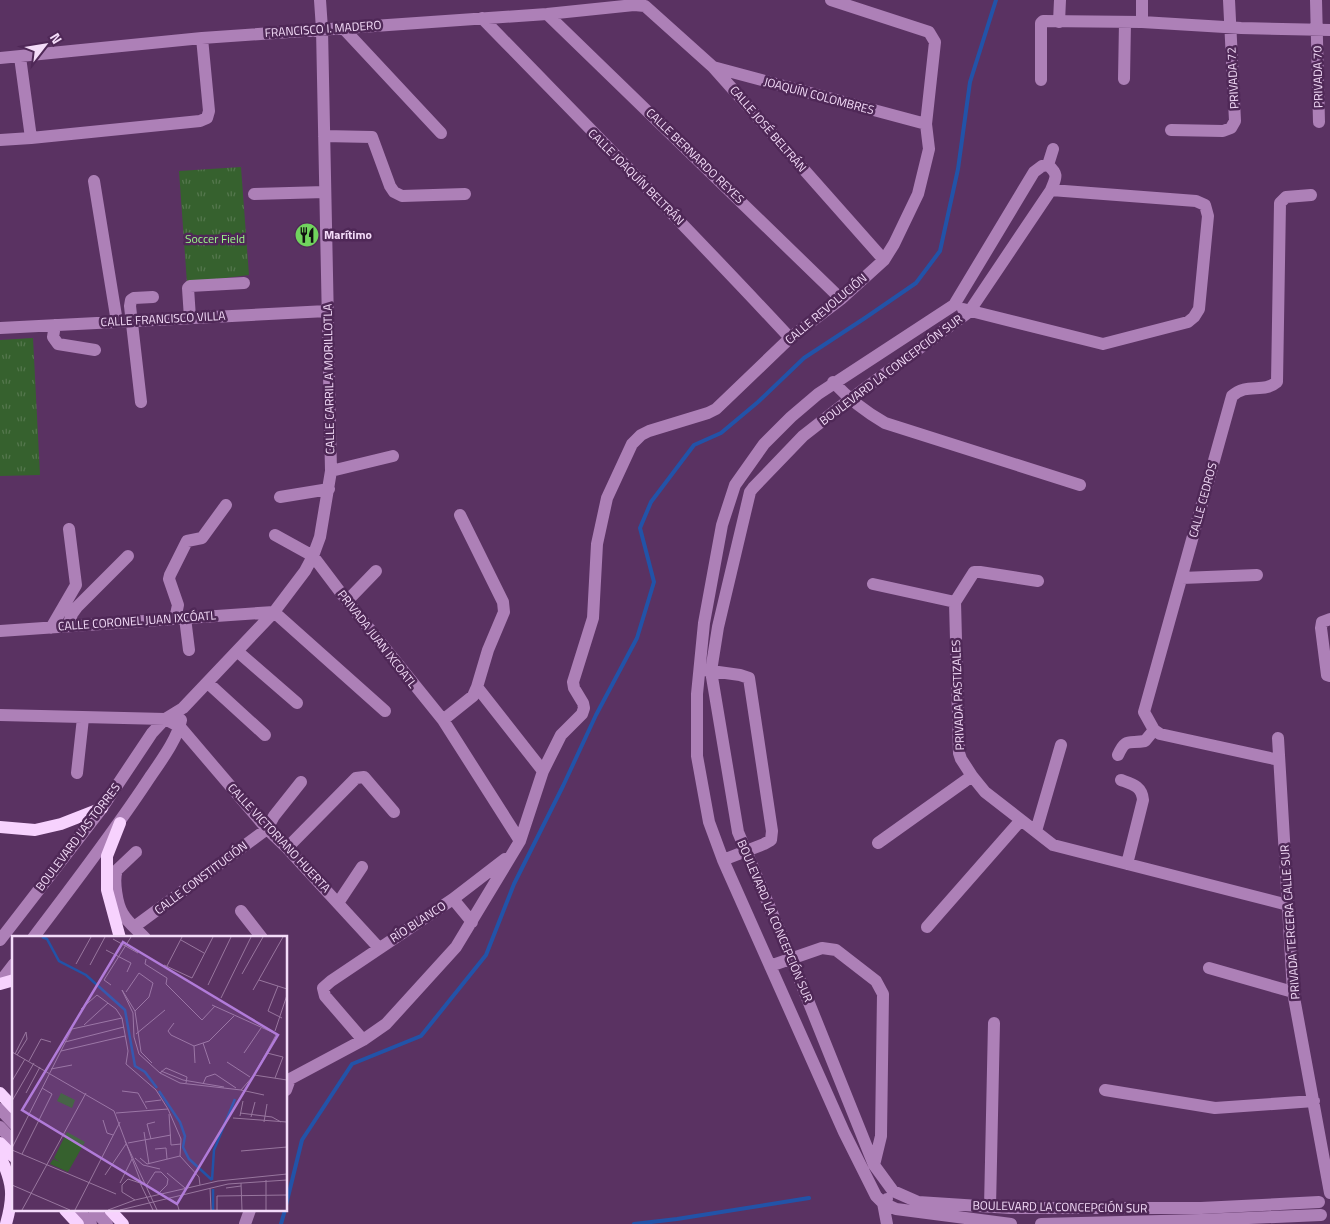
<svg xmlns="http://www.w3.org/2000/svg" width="1330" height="1224" font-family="'Titillium Web',sans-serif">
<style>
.grass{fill:url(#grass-tufts)}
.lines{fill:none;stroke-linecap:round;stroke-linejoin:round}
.stream{stroke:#2253a8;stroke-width:4}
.minor{stroke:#ad80b7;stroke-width:12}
.major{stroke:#f7d2fe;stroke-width:12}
.labels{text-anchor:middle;stroke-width:5;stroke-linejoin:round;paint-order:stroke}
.street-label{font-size:12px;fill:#f4dcf9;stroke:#4f2857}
.poi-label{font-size:12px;font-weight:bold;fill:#f4dcf9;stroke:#4f2857;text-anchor:start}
.park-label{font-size:12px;fill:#9cfd89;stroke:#4f2857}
.inset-river{fill:none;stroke:#2253a8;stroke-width:2.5}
.inset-road{fill:none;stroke:#98769e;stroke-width:1}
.view{fill:#b17bd9;fill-opacity:0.15;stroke:#b17bd9;stroke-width:2.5}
.inset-edge{fill:none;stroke:#f4dcf9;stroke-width:2.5}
</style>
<defs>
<pattern id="grass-tufts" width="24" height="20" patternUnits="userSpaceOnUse" patternTransform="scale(1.25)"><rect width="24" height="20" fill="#36612e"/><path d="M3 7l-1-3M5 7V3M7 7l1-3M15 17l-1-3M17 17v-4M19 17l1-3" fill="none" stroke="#54774d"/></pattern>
</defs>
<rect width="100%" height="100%" fill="#5a3262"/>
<path class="grass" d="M241,167l8,108 -62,8 -8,-112z
M33,338l7,137 -40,1v-136z"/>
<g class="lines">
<path class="stream" d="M286,1205l16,-65 50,-76 69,-28 65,-81 28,-71 49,-98 33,-71 41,-77 17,-56 -14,-54 11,-26 43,-57 27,-12 37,-31 46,-44 61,-40 51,-35 24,-32 18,-82 12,-87 26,-82
M281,1224l4,-14
M634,1224l43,-5 132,-21"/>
<path class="minor" d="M1142,0v22
M1316,0l3,122
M547,14l294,285
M482,18c103,106 207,211 308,320
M1059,22l1,-22
M343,28l98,105
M20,57l11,81
M0,58l202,-20 345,-24 87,-9 11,1 68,61 171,193
M713,67l213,57
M1124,79l1,-57
M1041,80v-57l2,-2 99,1 99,6 89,2
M1171,130l52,1 8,-3 4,-7 -6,-121
M324,136l48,1 18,49 4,6 8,4 63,-2
M0,140l31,-2 169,-17 7,-3 2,-7 -7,-73
M1048,165c11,10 8,12 3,25l-82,122 -120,88 -46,36 -50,52 -3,4 -32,135 -7,44 27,161 53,126 83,207 19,26 25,11 92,6h191l118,-6
M1048,165l5,-16
M94,181l23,141
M254,194l71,-2
M963,309l140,35 85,-22 6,-5 5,-8 9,-93 -3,-11 -9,-4 -145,-11
M190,318l-2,-30 2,-2 54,-3
M55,325l-2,12 5,7 37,6
M0,328l327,-17
M833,382c17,18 31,29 52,41l195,62
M141,402l-11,-96 1,-6 3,-2 19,-1
M331,471l62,-15
M280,497l49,-8
M275,535l38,21 34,45 96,119 77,121
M1182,578l75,-3
M1038,581l-58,-9h-6l-19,30 4,151 2,6 11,17 13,16 68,53 235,60
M873,584l82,18
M347,601l29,-30
M185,618l4,32
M175,619l3,-14 -9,-26 1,-4 17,-34 15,-3 24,-33
M1330,619l-8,3 -1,6 6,47 3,1
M68,626l4,-12 5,-7 51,-51
M51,628l25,-43 -7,-56
M0,631l274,-19 111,99
M237,651l60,52
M704,670l36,5 9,3 23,153 -1,9 -7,4 -41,16
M208,683l57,52
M477,687l66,84
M0,715l165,4 15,8 87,102 20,19 92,100
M443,720l30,-24 4,-9 11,-37 16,-38 -1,-10 -43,-87
M1278,738l15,254 37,201
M1118,755c8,-18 11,-11 27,-14l9,-11
M1279,760l-119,-26 -6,-4 -10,-18 88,-316c15,-14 31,-2 45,-14l3,-179 6,-6 25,-2
M77,773l6,-55
M1121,780c11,4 21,6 22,20l-16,64
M1036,831l25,-86
M878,843l94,-67
M287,848l69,-70 8,-1 30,35
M136,852l-19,18c-4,10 0,35 6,44 5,9 15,16 22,24
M453,899l19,23
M338,903l24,-36
M241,911l21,27
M134,927l133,-98 7,-13 27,-34
M927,927l94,-107
M33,938c40,-53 81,-106 117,-161 11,-16 28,-39 31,-57
M0,940l102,-132 50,-75 13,-14 18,-11 91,-96 31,-41 8,-15 7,-19 11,-66 -9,-442 -2,-29
M770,966l52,-18 14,2 40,31 7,13 -2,142 -7,29
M1209,968l84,24
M0,982l14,-18
M363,1040l-38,-44 -2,-8 8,-7 122,-82 52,-40
M286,1090l4,-11 73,-39 23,-16 70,-77 64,-106 23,-70 18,-36 21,-21 2,-6 -1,-5 -9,-15 -1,-6 20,-64 4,-74 10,-46 25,-54 9,-9 8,-4 59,-18 8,-4 74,-71 51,-39 43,-39 10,-16 24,-50 11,-45 -3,-25 9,-82 -6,-10 -98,-32
M1105,1090l110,18 99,-7
M0,1109l14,15
M0,1127l14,15
M887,1199l-4,4 4,21
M990,1207l4,-184
M78,1210l13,14
M94,1210l13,14
M245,1224l5,-14
M1011,1224l-115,-15 -13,-6 -7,-7 -32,-64 -121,-272 -14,-38 -12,-66v-62l7,-71 18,-98 13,-40 29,-41 27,-27 27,-23 136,-89 80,-133 8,-6 6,-1
M1041,1224l160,-4 120,-5"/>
<path class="major" d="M120,823l-13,33v34l13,48
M0,827l35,3 26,-6 41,-16
M0,984l14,-4
M0,1093l14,15
M0,1143l14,14
M0,1156c13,27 14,40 6,68
M65,1210l13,14
M110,1210l13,14"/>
</g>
<defs>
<symbol id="restaurant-disc" viewBox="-11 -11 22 22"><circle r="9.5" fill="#71d35e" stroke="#4f2857"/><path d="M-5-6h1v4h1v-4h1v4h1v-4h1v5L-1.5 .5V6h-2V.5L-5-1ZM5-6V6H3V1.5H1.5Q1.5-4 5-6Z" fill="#111"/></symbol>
</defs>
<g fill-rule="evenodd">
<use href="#restaurant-disc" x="293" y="221" width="28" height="28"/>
</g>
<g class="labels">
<g class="street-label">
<text transform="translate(323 29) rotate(-4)" y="4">FRANCISCO I. MADERO</text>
<text transform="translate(1318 77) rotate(-91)" y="4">PRIVADA 70</text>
<text transform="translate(1233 78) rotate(-93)" y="4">PRIVADA 72</text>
<text transform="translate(819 96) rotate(15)" y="4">JOAQUÍN COLOMBRES</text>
<text transform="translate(768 129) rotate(49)" y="4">CALLE JOSÉ BELTRÁN</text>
<text transform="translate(695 156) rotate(44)" y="4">CALLE BERNARDO REYES</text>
<text transform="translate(636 177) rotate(45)" y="4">CALLE JOAQUÍN BELTRÁN</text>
<text transform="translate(826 309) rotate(-40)" y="4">CALLE REVOLUCIÓN</text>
<text transform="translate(163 319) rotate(-3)" y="4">CALLE FRANCISCO VILLA</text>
<text transform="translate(891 370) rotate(-37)" y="4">BOULEVARD LA CONCEPCIÓN SUR</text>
<text transform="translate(329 379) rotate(-91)" y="4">CALLE CARRIL A MORILLOTLA</text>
<text transform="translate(1203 500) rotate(-75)" y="4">CALLE CEDROS</text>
<text transform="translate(137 621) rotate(-4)" y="4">CALLE CORONEL JUAN IXCÓATL</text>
<text transform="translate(377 639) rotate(52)" y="4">PRIVADA JUAN IXCOATL</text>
<text transform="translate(958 695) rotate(-92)" y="4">PRIVADA PASTIZALES</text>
<text transform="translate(78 837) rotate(-53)" y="4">BOULEVARD LAS TORRES</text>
<text transform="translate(279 838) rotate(47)" y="4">CALLE VICTORIANO HUERTA</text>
<text transform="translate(201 878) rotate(-37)" y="4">CALLE CONSTITUCIÓN</text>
<text transform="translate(775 921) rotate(67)" y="4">BOULEVARD LA CONCEPCIÓN SUR</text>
<text transform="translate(418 922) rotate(-33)" y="4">RÍO BLANCO</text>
<text transform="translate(1290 922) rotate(-94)" y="4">PRIVADA TERCERA CALLE SUR</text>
<text transform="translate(1060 1207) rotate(1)" y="4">BOULEVARD LA CONCEPCIÓN SUR</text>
</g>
<g class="poi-label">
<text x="324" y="239">Marítimo</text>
</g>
<g class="park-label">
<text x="215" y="243">Soccer Field</text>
</g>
</g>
<g transform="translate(12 936)">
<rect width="275" height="275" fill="#5a3262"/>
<path d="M49,157l14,7 -3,8 -15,-7zM55,196l18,10 -17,30 -18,-8 3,-5 7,3 -6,-4z" fill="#36612e"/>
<path class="inset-river" d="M30,1l5,2 12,22 27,14 39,35 10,56 10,6 12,16M147,155l21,31 5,14 -2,11 6,12 23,21M200,244l2,-30 21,-51M201,253v21"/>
<path class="inset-road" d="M101,3l25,14M169,4l23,13M94,14l25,13 -4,9M134,23l-1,5 22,14 -1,6 36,36M64,28l15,-27M78,29l15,-28M152,29l28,13 21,-41M155,30l15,-29M230,38l21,-37M247,44l28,9M99,49l-7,-5 27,-43M196,49l23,-48M266,50l-10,25 14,7M110,54l11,23 1,24 5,17 21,19 20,10 61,7 13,-15 22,-40M110,54l13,21 6,41 11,11M241,54l30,-53M114,56l13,-19 14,10 -4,14 -14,14M209,62l30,-61M200,69l62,28M69,73l16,-14 19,14 6,9 6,33 -2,13 30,26 12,19 13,30 -1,17 19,21 1,8M190,84l13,-14M162,87l-6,8 3,4 23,11 15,-5 25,-25M72,89l24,-22M263,95l12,-36M124,98l29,-24M53,106l59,-15M191,107l7,21M182,110l1,17M49,115l64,-15M0,116l102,59 28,74M232,117l17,-25M255,117l16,4 -8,21M3,118l11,-22 1,7 -10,16M17,125l12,-22 10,3M215,126l23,15M39,133l21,-4M149,135l22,9 41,7M148,137l6,-5 21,9 -1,6M242,139l33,5M0,145l13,-22M191,148l3,-7 9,-3 21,14M229,154l23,5M110,155l16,2 9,16M14,157l14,-26M0,165l22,-38M133,166l16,-2M104,177l52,-4M228,177l32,4 9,5M157,178l2,31 10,-1M228,180l3,-15M239,181l4,-15M221,182l54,4M91,184l4,13 6,2M252,186l3,-18M132,196l5,32M139,203l-4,-15 8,-2M113,205l21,45M116,207l43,-8M0,212l60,-119 50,-11M143,213l11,-1 1,11M0,214l104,44M229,215l46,-4M10,218l30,-60 -10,-6M123,222l8,7 17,4M128,222l7,6 33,-8M155,237l18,15M93,239l21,-31M254,244v30M108,247l12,-24M229,247l1,27M0,249l58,25M198,252l1,22M214,252l15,-2M157,262l8,5 2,7M123,264l-13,-8v-7l6,-6 12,4 13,27M10,274l64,-117M63,274l45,-88M96,274l27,-10 83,-19 69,-7M108,274l108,-26 59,-4M145,274l-11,-24 9,-14h6l7,7 -1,6 -7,7M205,274v-14l70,-1"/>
<path class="view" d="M111,6l155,93 -101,169 -155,-94z"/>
<rect width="275" height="275" class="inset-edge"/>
</g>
<g transform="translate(45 45) rotate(59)" stroke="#4f2857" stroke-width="4" paint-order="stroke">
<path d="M0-4L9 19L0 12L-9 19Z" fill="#f4dcf9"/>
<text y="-8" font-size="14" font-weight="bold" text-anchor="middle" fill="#f4dcf9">N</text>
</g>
</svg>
